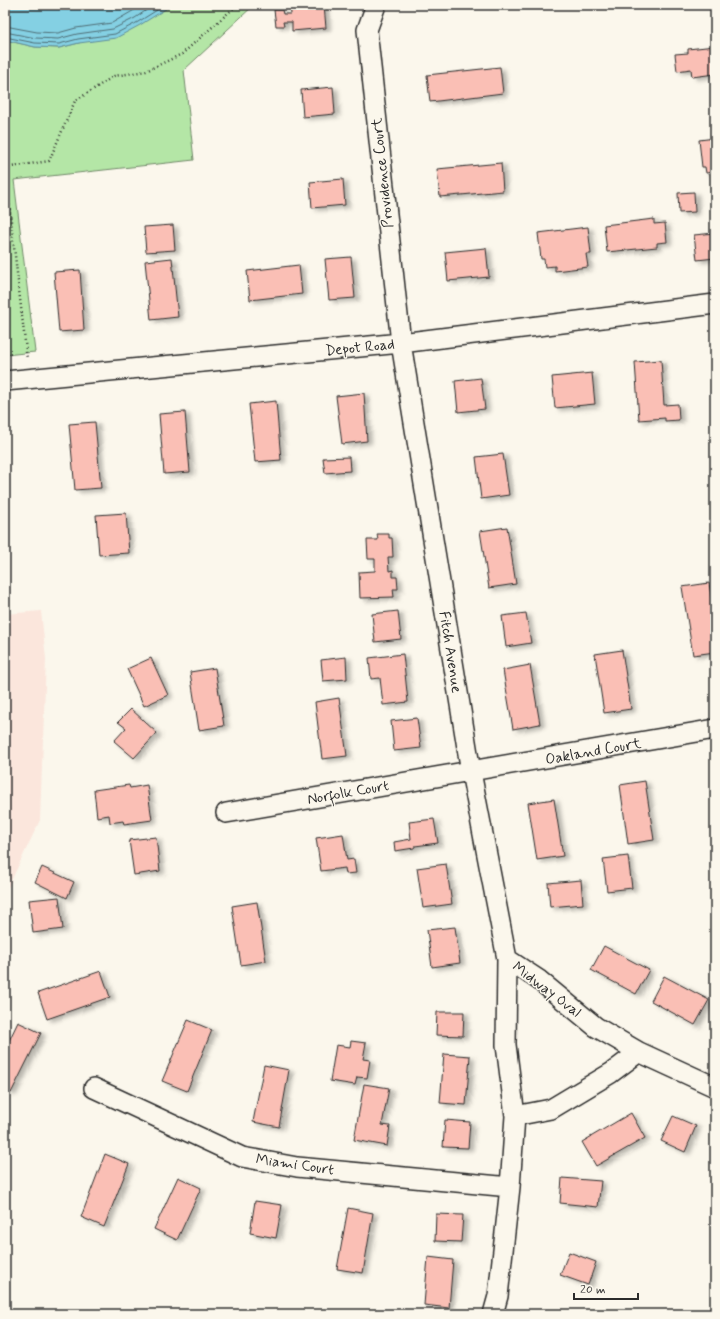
<svg xmlns="http://www.w3.org/2000/svg" width="720" height="1319" font-family="Mynerve,sans-serif">
<style>
.built{fill:#fbe6dc}
.green{fill:#b4e6a6;stroke:#708868}
.water{fill:#84d0e3;stroke:#608e99}
.lines{fill:none;stroke-linecap:round;stroke-linejoin:round}
.shore{stroke:#4f6d75;stroke-width:1}
.building{fill:#fabfb5;stroke:#2b2b2b;filter:url(#shadow)}
.minor-casing{stroke:#2b2b2b;stroke-width:22}
.path{stroke:#2b2b2b;stroke-width:2.5;stroke-dasharray:1 3;stroke-linecap:butt}
.minor{stroke:#fbf7ec;stroke-width:19}
.labels{text-anchor:middle;stroke-width:3;stroke-linejoin:round;paint-order:stroke}
.street-label{font-size:15px;fill:#2b2b2b;stroke:#fbf7ec}
</style>
<defs>
<filter id="shadow"><feDropShadow dx="4.5" dy="2.5" stdDeviation="2" flood-color="#0004"/></filter>
</defs>
<rect width="100%" height="100%" fill="#fbf7ec"/>
<filter id="ink" filterUnits="userSpaceOnUse"><feTurbulence type="fractalNoise" baseFrequency=".025" numOctaves="2"/><feDisplacementMap in="SourceGraphic" scale="8" xChannelSelector="R" yChannelSelector="G"/><feConvolveMatrix kernelMatrix="1 2 1 2 8 2 1 2 1" color-interpolation-filters="sRGB"/></filter>
<g filter="url(#ink)">
<path class="built" d="M41,611l5,48 -6,161 -35,74v-280z"/>
<path class="green" d="M172,5h82l-70,65 10,90 -180,20 21,172 -30,3v-315l30,7 24,1 20,-5 78,-29z"/>
<path class="water" d="M5,5h167l-32,20 -24,13 -37,5 -20,5 -24,-1 -30,-7z"/>
<g class="lines">
<path class="shore" d="M5,26l32,6 21,1 18,-5 36,-5 31,-18
M5,32l31,6 22,1 19,-5 36,-5 22,-11 19,-13
M5,37l30,6 24,1 19,-5 37,-5 23,-12 27,-17"/>
</g>
<path class="building" d="M290,5h34l2,23 -34,3v-9h-9l1,4h-8l-2,-16h8l1,4h8z
M715,46v28l-23,3 -1,-8 -14,2 -2,-17 13,-1v-4z
M500,67l3,26 -73,9 -3,-27z
M333,87l2,27 -32,3 -2,-27z
M715,138v34l-9,1 -1,-6h-3l-3,-27z
M501,163l2,28 -63,6 -3,-28z
M343,179l2,26 -33,3 -2,-26z
M694,192l1,20 -16,1 -1,-20z
M654,219v5l11,-1 2,19 -10,1v4l-50,5 -3,-27z
M173,225l2,25 -29,2 -2,-25z
M588,227l3,27h-5l2,13 -33,4v-5l-10,1 -1,-8h-3l-3,-26z
M715,233v25l-18,2 -3,-25z
M486,248l3,29 -41,4 -3,-29z
M351,257l4,41 -26,2 -4,-41z
M172,258l6,59 -27,3 -6,-59z
M299,265l3,29 -52,6 -3,-29z
M80,270l4,60 -25,2 -5,-60z
M661,360l3,45 14,-1 1,16 -14,1v-3l-26,2 -4,-58z
M592,373l3,31 -40,4 -3,-31z
M481,378l4,31 -27,3 -3,-31z
M364,393l3,48 -25,3 -6,-48z
M276,401l5,59 -26,2 -6,-58z
M185,412l5,60 -26,2 -5,-60z
M95,422l6,66 -26,2 -6,-66z
M503,454l6,41 -28,4 -5,-42z
M349,457l1,14 -25,2 -2,-15z
M126,513l3,40 -30,2 -3,-40z
M507,527l9,57 -27,4 -9,-57z
M377,534h12v4h3l1,19h-5l1,14 4,-1v7h4l1,12h-5l1,8 -34,1 -1,-26 16,-1v-12h-7l-1,-19h11z
M709,583l6,37v32l-22,3 -11,-68z
M398,611l3,28 -26,3 -3,-28z
M526,613l5,30 -25,4 -4,-31z
M622,650l9,59 -27,4 -9,-59z
M403,654l5,48 -25,3 -3,-27 -9,1 -2,-21z
M346,657l1,22 -24,2 -2,-21z
M151,658l17,37 -24,11 -17,-37z
M530,665l10,59 -27,5 -10,-59z
M215,668l9,58 -25,4 -9,-58z
M339,698l8,58 -25,3 -7,-57z
M131,709l26,24 -23,25 -20,-17 12,-13 -8,-6z
M417,718l4,30 -27,3 -3,-30z
M645,781l9,59 -26,4 -8,-59z
M129,785l1,3 17,-3 5,35 -28,4 -1,-3 -13,2 -1,-8 -12,2 -3,-27z
M554,799l9,57 -26,4 -9,-57z
M434,819l4,24 -23,3 -1,2 -19,3 -1,-9 17,-3 -2,-17z
M343,834l4,26 7,-1 2,14 -10,1 -1,-6 -24,3 -5,-33z
M156,837l4,34 -26,4 -5,-35z
M628,856l4,32 -25,3 -4,-32z
M446,864l6,40 -29,4 -6,-40z
M42,867l32,15 -7,16 -32,-16z
M581,880l2,24 -33,3 -2,-24z
M59,897l4,32 -30,4 -4,-33z
M257,902l9,59 -25,4 -9,-59z
M455,927l5,36 -28,4 -5,-37z
M604,946l45,24 -13,24 -45,-24z
M101,971l9,26 -63,22 -9,-26z
M664,976l45,24 -14,25 -44,-24z
M437,1012h27l-1,24 -27,-1z
M188,1020l24,10 -25,61 -25,-10z
M18,1022l23,11 -30,60 -6,-3v-41z
M351,1041l15,2 -3,16 7,1 -3,18 -10,-1 -2,8 -25,-4 6,-36 14,2z
M444,1054l26,2 -4,49 -26,-2z
M264,1065l25,5 -10,57 -26,-5z
M364,1084l25,4 -7,37 8,1 -3,20 -33,-6z
M631,1113l14,25 -49,28 -14,-24z
M673,1116l23,10 -11,26 -24,-11z
M445,1120l25,2 -2,26 -25,-1z
M105,1154l24,10 -25,63 -23,-10z
M178,1177l23,11 -24,52 -23,-11z
M562,1178l39,3 -3,26 -38,-4z
M255,1201l27,4 -6,33 -26,-5z
M348,1208l25,5 -10,60 -26,-4z
M436,1214l27,1 -2,27 -26,-1z
M569,1252l27,10 -8,23 -28,-10z
M428,1257l25,3 -4,48 -25,-3z"/>
<g class="lines">
<defs>
<path id="minor" d="M376,5l-9,25 34,313 70,429 36,187 -1,86 9,71 -5,71 -12,109 -5,18
M5,381l396,-38 314,-39
M226,813l489,-84
M507,959l32,21 57,47 43,25 76,35
M94,1088l148,69 55,10 213,20
M515,1116l36,-7 60,-36 28,-21"/>
</defs>
<use href="#minor" class="minor-casing"/>
<path class="path" d="M5,168l44,-7 26,-60 39,-25 32,-5 36,-17 55,-49
M5,169l22,190
M5,248l8,-2"/>
<use href="#minor" class="minor"/>
</g>
</g>
<g class="labels">
<g class="street-label">
<text transform="translate(382 173) rotate(-96)" y="5">Providence Court</text>
<text transform="translate(360 347) rotate(-6)" y="5">Depot Road</text>
<text transform="translate(451 652) rotate(81)" y="5">Fitch Avenue</text>
<text transform="translate(593 751) rotate(-10)" y="5">Oakland Court</text>
<text transform="translate(348 792) rotate(-10)" y="5">Norfolk Court</text>
<text transform="translate(547 989) rotate(37)" y="5">Midway Oval</text>
<text transform="translate(295 1164) rotate(8)" y="5">Miami Court</text>
</g>
</g>
<rect width="720" height="1319" fill="none" stroke="#fbf7ec" stroke-width="20"/>
<rect x="10" y="10" width="700" height="1299" fill="none" stroke="#2b2b2b" stroke-width="1.5" filter="url(#ink)"/>
<path d="M574 1293v6h64v-6" fill="none" stroke="#2b2b2b" stroke-width="2"/>
<text x="580" y="1293" font-size="12" fill="#2b2b2b" stroke="#fbf7ec" stroke-width="3" paint-order="stroke">20 m</text>
</svg>
